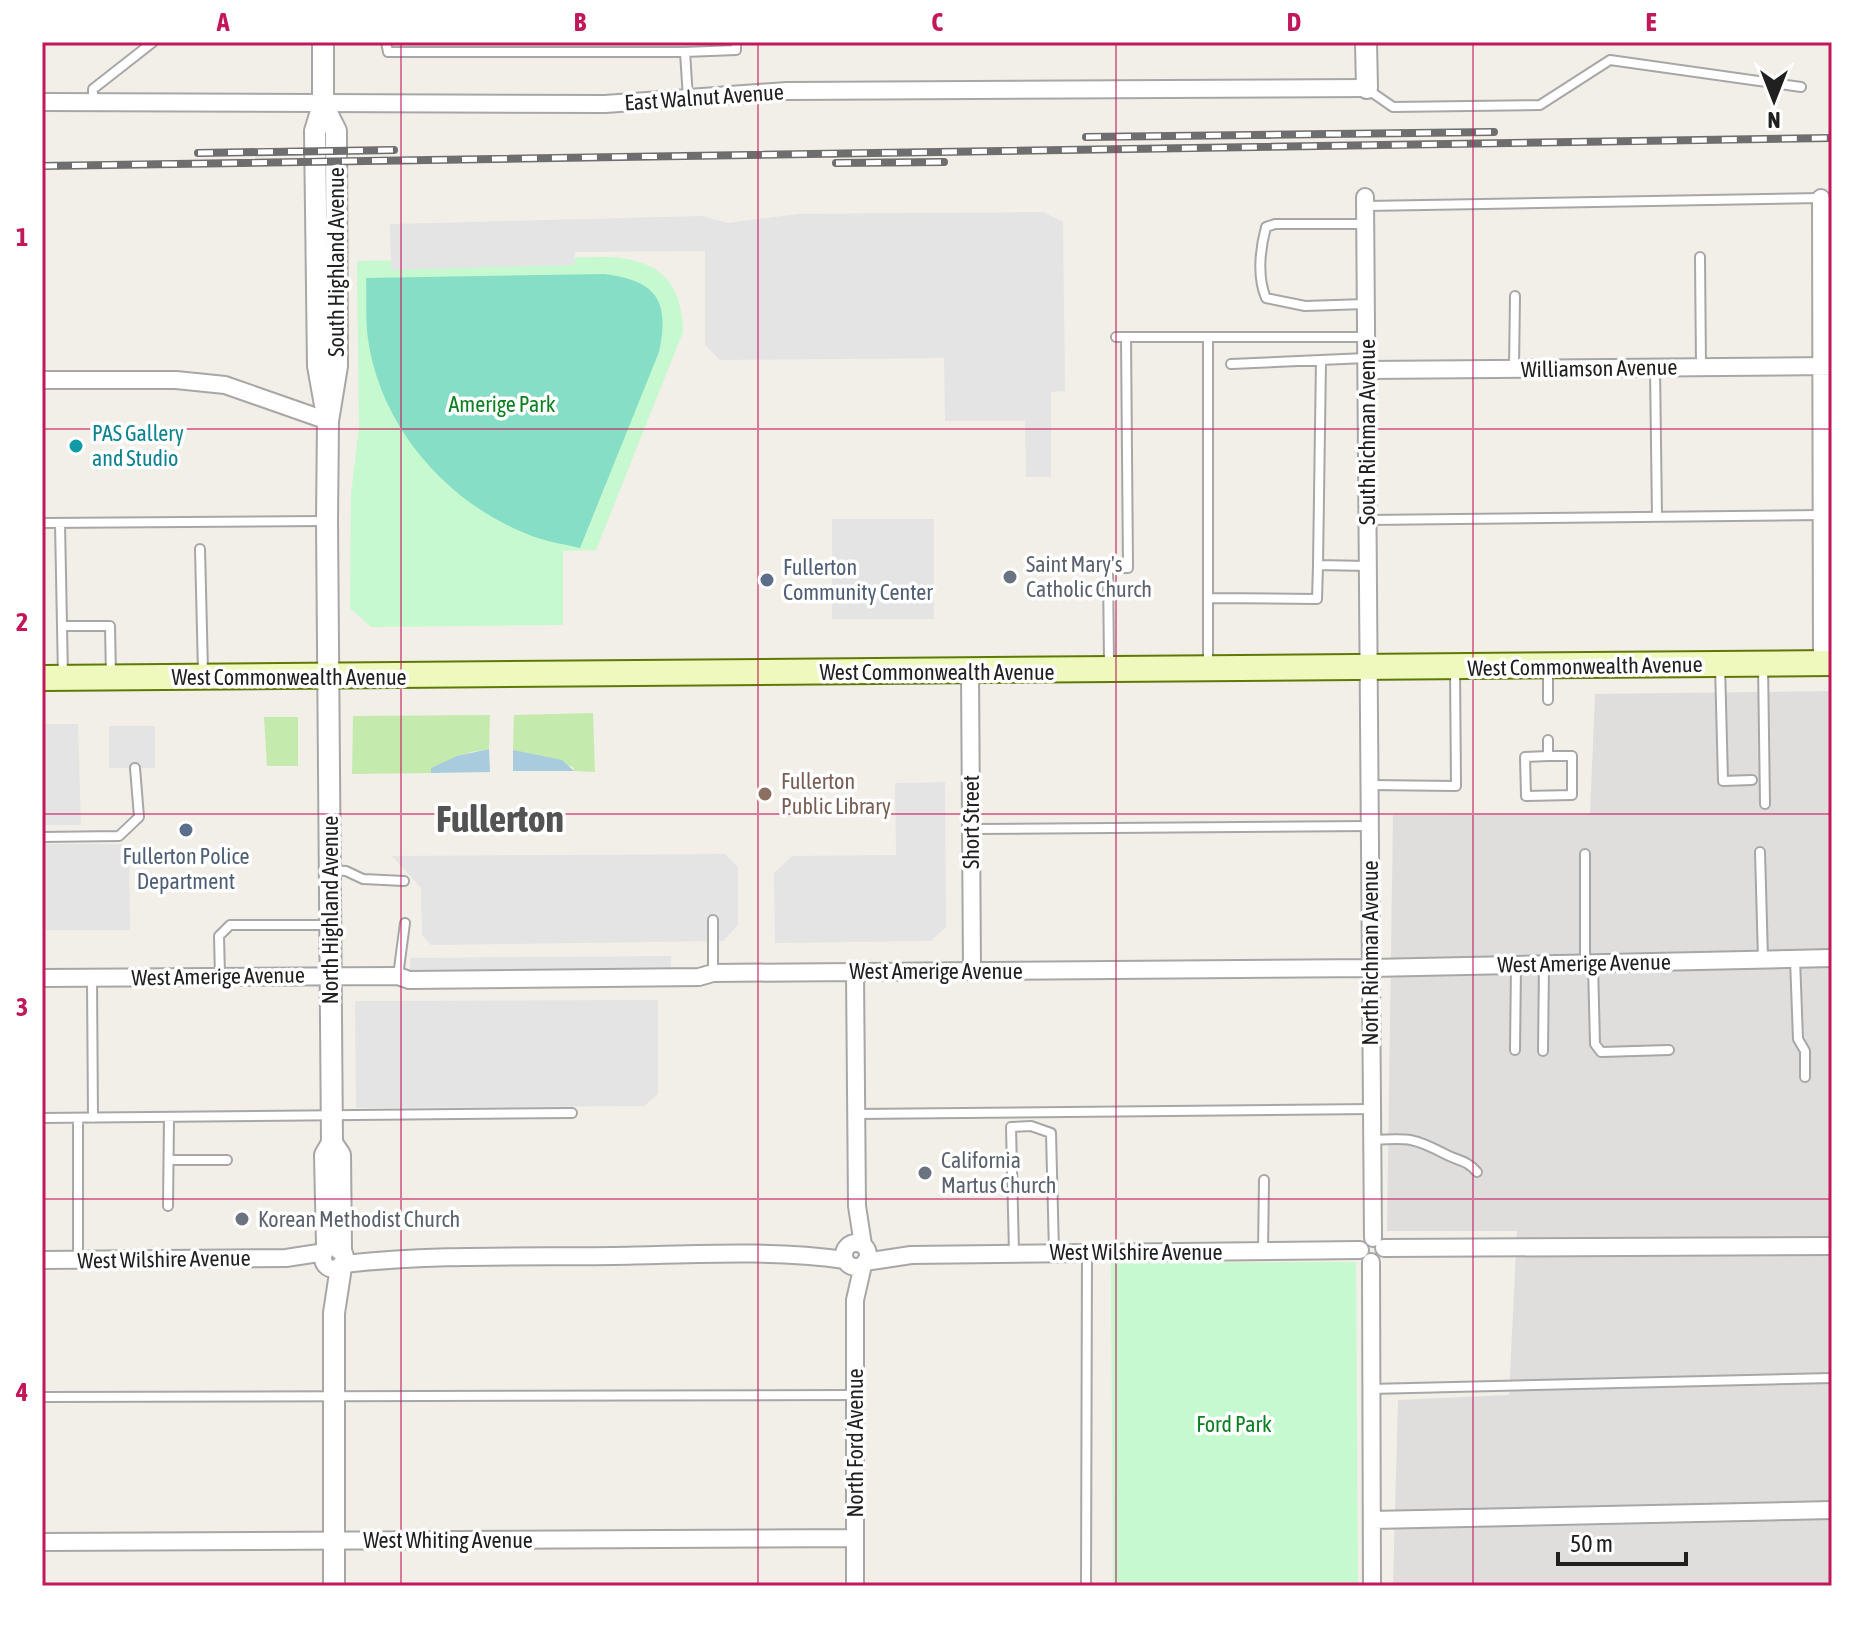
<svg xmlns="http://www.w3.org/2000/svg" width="1874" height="1628" font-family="'Asap Condensed',sans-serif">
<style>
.residential{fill:#dfdedd}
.grass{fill:#c5eaae}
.park{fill:#c6f9cf}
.pitch{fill:#87dec6}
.parking{fill:#e4e4e4}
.water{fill:#a8ccde}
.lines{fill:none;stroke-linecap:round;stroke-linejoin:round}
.service-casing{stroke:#a7a7a7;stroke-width:12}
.minor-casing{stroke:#a7a7a7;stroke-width:20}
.tertiary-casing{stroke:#a7a7a7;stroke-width:24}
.secondary-casing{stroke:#607906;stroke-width:28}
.service{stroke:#fff;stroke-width:8}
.minor{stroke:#fff;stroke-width:16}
.tertiary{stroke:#fff;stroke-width:20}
.secondary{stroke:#f0f9bd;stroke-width:24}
.rail-casing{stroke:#6e6e6e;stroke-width:8}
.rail{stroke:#fff;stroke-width:5;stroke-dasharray:15;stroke-linecap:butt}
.grid{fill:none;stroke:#c2185b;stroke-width:2;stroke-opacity:0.55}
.culture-dot{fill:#0f9aa8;stroke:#fff;stroke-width:3}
.worship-dot{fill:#6b7280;stroke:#fff;stroke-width:3}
.service-dot{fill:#5c6f8a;stroke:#fff;stroke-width:3}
.education-dot{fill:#8d6e63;stroke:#fff;stroke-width:3}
.labels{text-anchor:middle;stroke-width:7;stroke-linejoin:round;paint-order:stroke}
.street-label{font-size:22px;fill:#202020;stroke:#fff}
.park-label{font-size:22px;fill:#0d8023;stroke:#fff}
.culture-label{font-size:22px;fill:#0d838f;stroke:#fff;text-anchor:start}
.worship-label{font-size:22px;fill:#5b616d;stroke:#fff;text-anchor:start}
.service-label{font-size:22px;fill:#4e5e75;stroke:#fff;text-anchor:start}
.education-label{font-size:22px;fill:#785e54;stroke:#fff;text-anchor:start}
.town-label{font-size:38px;font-weight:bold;fill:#535353;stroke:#fff}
.neatline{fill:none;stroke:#c2185b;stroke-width:3}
.grid-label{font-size:26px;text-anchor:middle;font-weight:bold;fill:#c2185b}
</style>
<rect width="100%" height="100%" fill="#f1efe7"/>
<path class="residential" d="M1832,691v895h-439l5,-186 111,-5 8,-164h-130l6,-416 197,-1 5,-120z"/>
<path class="grass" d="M593,713l2,59 -21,-1 -1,-4 -60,-17 1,-35z
M490,715l-1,34 -18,3 -40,16v5l-79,1 1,-58z
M264,717h34v49h-31z"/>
<path class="park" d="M609,257c50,3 73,24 74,75l-87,218 -33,1v74l-192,2 -21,-19 1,-115 8,-65 -2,-167z
M1356,1262l2,324h-245l-2,-323z"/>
<path class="pitch" d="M605,274c52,7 65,27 54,78l-79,196c-17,-4 -37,-7 -53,-14 -81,-32 -147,-108 -159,-195 -3,-20 -1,-41 -2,-61z"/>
<path class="parking" d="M1043,212l20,10 2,169 -14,1v85h-25l-1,-56h-80l-1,-63 -224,2 -15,-15v-94l-130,1 -1,13 -183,5 -1,-46 312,-8 26,7 70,-9z
M832,519h102v100h-102z
M42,724h36l3,101h-39z
M109,726h46v42h-46z
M945,782l1,145 -15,14 -156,2 -1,-70 18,-17 104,-1 -1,-72z
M42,844h87l1,86h-88z
M725,854l13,13v58l-15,16 -292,4 -9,-10 -1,-47 -29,-32z
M671,956v15l-261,2v-15z
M658,1000v94l-14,12 -288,2 -1,-107z"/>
<path class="water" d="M489,749l1,23 -59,1v-5l26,-12z
M513,750l49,10 12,11h-61z"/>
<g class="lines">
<defs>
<path id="service" d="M386,42l2,10h297
M1367,89l26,18 147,-2 70,-45 191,27
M688,98l-3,-46 51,-2v-8
M93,103v-14l60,-47
M1366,206l455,-8
M1700,257l1,110
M1365,304l-60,2 -39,-8c-9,-21 -6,-49 0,-71l9,-3h90
M1116,337h250
M1208,338v327
M1231,364l135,-6
M1514,368l1,-72
M1655,368l2,149
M1368,520l453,-5
M42,523l283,-2
M60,523l2,103h48l1,51
M200,549l3,123
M1318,565l3,-205
M1209,598l108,1 1,-34 50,1
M62,626l1,51
M1109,664l-1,-96h20l-2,-231
M1763,664l2,140
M1720,665l3,116 29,-1
M1548,667v33
M1548,740v16h24v39l-46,1 -1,-39 23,-1
M1369,785l87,1 -1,-118
M972,829l397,-3
M42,837l77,-1 20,-19 -4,-49
M1760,852l3,107
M1585,854v109
M331,870l15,1 17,8 41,2
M713,920v53
M1795,959l3,80 7,12v26
M1593,964l2,80 6,8 68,-2
M220,976l-1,-40 11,-11h99
M398,976l7,-53
M92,978l1,140
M1515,1050l1,-85
M1543,1051l1,-86
M856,1114l515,-5
M42,1118l530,-5
M1372,1140c36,-2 41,-3 73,14 13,7 22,6 32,18
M169,1160h58
M168,1206l1,-88
M1263,1251l1,-71
M1014,1253l-3,-126 20,-1 20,7 3,119
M78,1260v-142
M1370,1389l462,-11
M42,1397l813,-2
M1086,1586l1,-332"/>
<path id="minor" d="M42,102l563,2 182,-13 580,-3
M1365,197l8,1041
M1821,198l1,465
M1367,370l465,-4
M42,380h134l49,5 103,36
M970,672l2,299
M855,972l2,234 6,39
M42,978l356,-2 11,4 290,-3 14,-4 658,-5 461,-10
M844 1255a12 12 0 1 1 24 0a12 12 0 1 1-24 0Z
M323 1258a11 11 0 1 1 22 0a11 11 0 1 1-22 0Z
M1384,1248l448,-2
M42,1260l244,-2 39,-6
M865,1262l46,-7 449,-5
M1371,1262l1,324
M344,1264c89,-10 179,-7 269,-8 76,-1 156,-7 232,4
M1372,1520l460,-10
M42,1542l812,-4
M855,1586v-286l8,-35"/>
<path id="tertiary" d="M323,42v63l-8,26 3,235 7,39
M1366,42l1,46
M323,105l13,26 1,235 -9,55 -1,100 5,622 8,12 1,95
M327,1245l-2,-90 7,-12
M334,1586v-273l7,-46"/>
<path id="secondary" d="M42,678l1790,-15"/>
</defs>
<use href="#service" class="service-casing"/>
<use href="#minor" class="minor-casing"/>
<use href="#tertiary" class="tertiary-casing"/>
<use href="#secondary" class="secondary-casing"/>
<use href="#service" class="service"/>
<use href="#minor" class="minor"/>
<use href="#tertiary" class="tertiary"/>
<use href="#secondary" class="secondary"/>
<defs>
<path id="rail" d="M1086,137l408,-5
M198,153l196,-3
M836,163l108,-1
M42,166l1790,-28"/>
</defs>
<use href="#rail" class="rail-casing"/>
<use href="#rail" class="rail"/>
</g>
<path class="grid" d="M401,42v1544M758,42v1544M1116,42v1544M1473,42v1544M42,429h1790M42,814h1790M42,1199h1790"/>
<circle class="culture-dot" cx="76" cy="446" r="8"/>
<g class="worship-dot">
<circle cx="1010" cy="577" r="8"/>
<circle cx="925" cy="1173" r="8"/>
<circle cx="242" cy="1219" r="8"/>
</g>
<g class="service-dot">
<circle cx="767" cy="580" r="8"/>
<circle cx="186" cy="830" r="8"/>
</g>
<circle class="education-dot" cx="765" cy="794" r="8"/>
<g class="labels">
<g class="street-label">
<text transform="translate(704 97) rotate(-4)" y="8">East Walnut Avenue</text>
<text transform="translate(336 262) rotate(-90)" y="8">South Highland Avenue</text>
<text transform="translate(1599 368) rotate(-1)" y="8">Williamson Avenue</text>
<text transform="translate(1367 432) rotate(-90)" y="8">South Richman Avenue</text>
<text transform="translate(1585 666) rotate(-1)" y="8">West Commonwealth Avenue</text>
<text x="937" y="680">West Commonwealth Avenue</text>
<text x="289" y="685">West Commonwealth Avenue</text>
<text transform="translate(971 822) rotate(-90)" y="8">Short Street</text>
<text transform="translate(330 910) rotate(-90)" y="8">North Highland Avenue</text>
<text transform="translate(1370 953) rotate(-90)" y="8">North Richman Avenue</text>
<text transform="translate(1584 963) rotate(-1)" y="8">West Amerige Avenue</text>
<text x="936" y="979">West Amerige Avenue</text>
<text transform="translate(218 976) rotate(-1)" y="8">West Amerige Avenue</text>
<text x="1136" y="1260">West Wilshire Avenue</text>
<text transform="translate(164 1259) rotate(-1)" y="8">West Wilshire Avenue</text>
<text transform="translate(855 1443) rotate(-90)" y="8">North Ford Avenue</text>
<text x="448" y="1548">West Whiting Avenue</text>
</g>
<g class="park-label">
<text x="502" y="412">Amerige Park</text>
<text x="1234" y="1432">Ford Park</text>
</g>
<g class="culture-label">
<text x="92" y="441">PAS Gallery<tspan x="92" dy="25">and Studio</tspan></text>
</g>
<g class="worship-label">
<text x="1026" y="572">Saint Mary's<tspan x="1026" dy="25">Catholic Church</tspan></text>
<text x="941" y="1168">California<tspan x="941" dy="25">Martus Church</tspan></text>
<text x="258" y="1227">Korean Methodist Church</text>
</g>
<g class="service-label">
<text x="783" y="575">Fullerton<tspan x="783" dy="25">Community Center</tspan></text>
<text x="186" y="864" text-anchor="middle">Fullerton Police<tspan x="186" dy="25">Department</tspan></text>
</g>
<g class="education-label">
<text x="781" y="789">Fullerton<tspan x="781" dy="25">Public Library</tspan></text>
</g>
<g class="town-label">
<text x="500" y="832">Fullerton</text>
</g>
</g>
<rect width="1874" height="1628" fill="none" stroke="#ffffff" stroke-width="88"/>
<g transform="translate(1774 100) rotate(180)" stroke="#ffffff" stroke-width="6" paint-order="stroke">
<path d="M0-6L14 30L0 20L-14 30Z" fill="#202020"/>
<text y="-12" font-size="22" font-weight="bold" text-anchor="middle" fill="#202020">N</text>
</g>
<path d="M1558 1552v12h128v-12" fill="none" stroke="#202020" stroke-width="4"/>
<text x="1570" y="1552" font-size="24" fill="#202020" stroke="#ffffff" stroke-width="6" paint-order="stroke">50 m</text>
<rect x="44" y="44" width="1786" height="1540" class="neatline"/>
<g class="grid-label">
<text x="223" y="31">A</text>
<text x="580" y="31">B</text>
<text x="937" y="31">C</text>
<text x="1294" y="31">D</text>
<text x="1651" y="31">E</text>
<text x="22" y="246">1</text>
<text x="22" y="631">2</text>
<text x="22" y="1016">3</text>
<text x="22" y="1401">4</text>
</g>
</svg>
